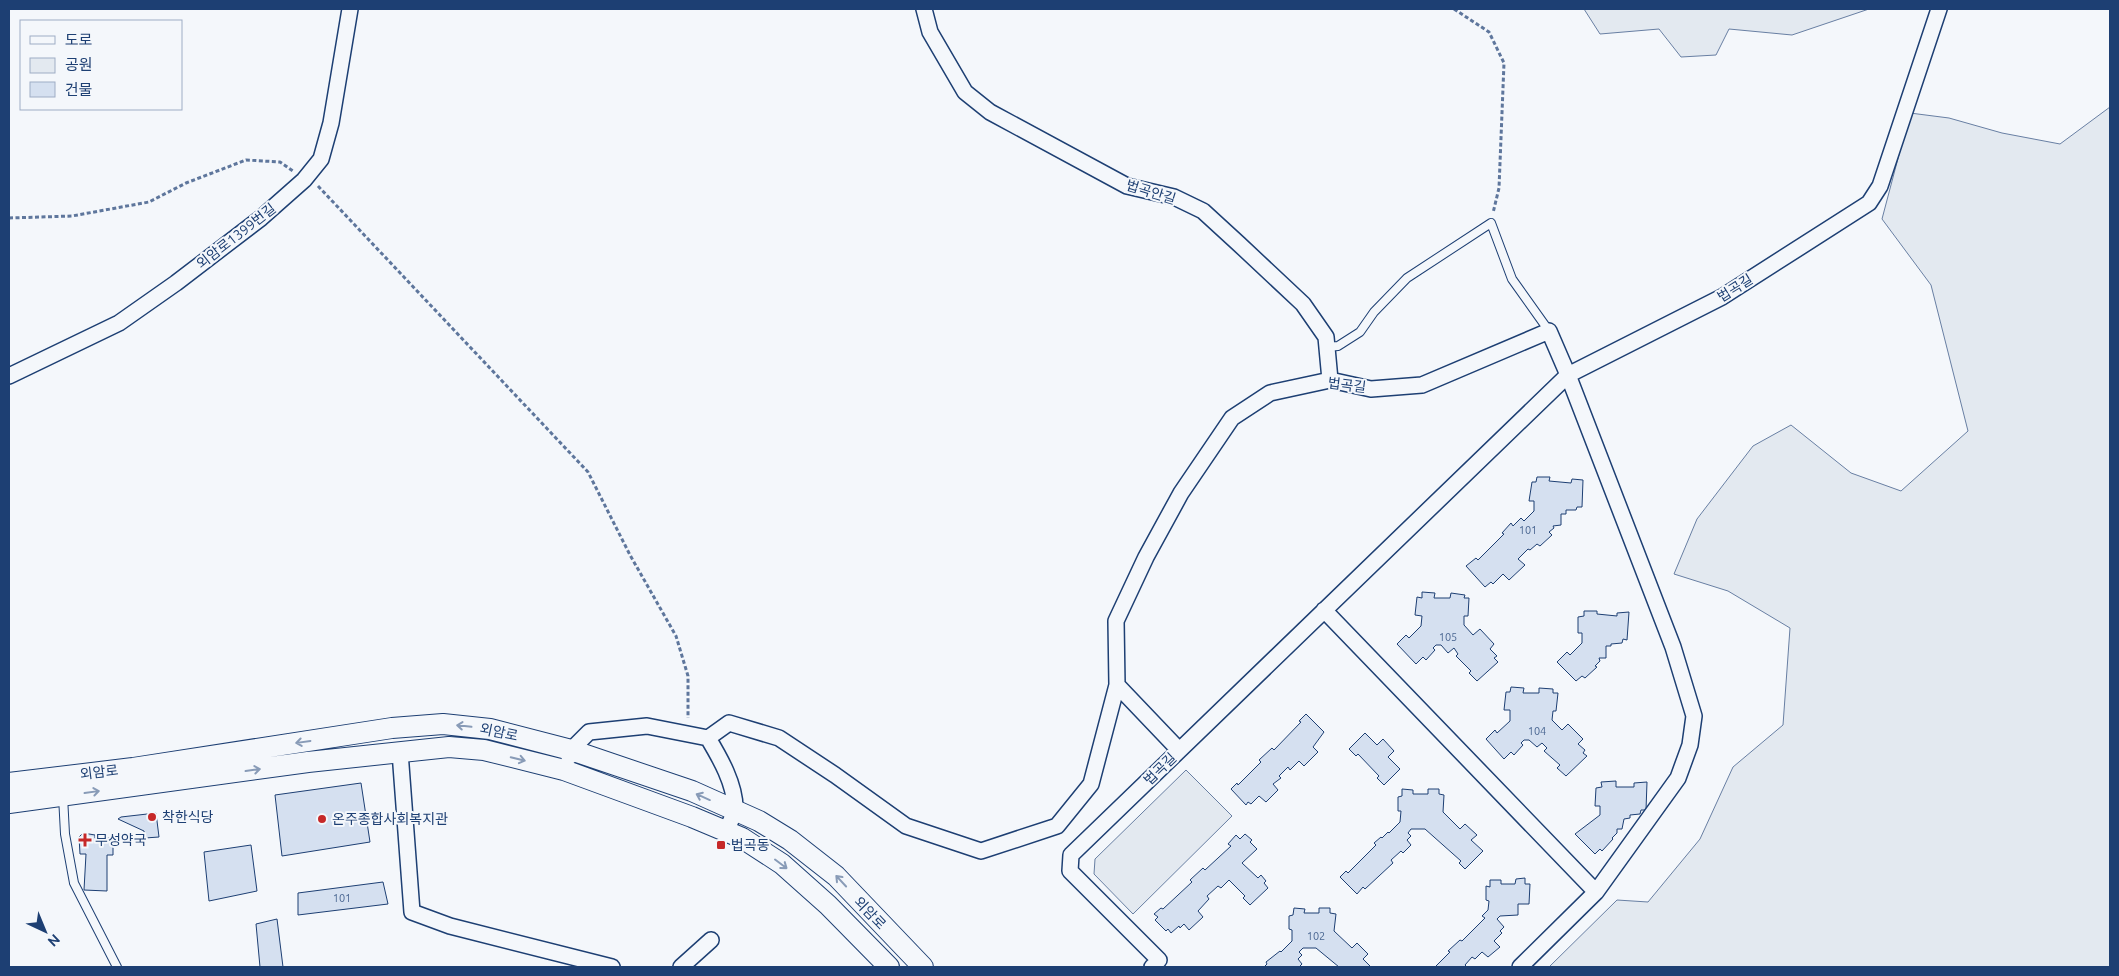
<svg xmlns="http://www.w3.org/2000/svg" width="2119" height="976" font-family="Ubuntu,'Noto Sans KR',sans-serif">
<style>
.green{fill:#e3e9f0;stroke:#687fa3}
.building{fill:#d5e0f0;stroke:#1d3f73}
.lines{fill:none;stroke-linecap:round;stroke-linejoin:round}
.lane-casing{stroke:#1d3f73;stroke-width:10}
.street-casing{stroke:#1d3f73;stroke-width:18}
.secondary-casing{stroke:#1d3f73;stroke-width:22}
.path{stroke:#5e769c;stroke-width:3;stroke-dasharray:4 2.5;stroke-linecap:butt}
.lane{stroke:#f4f7fb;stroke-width:8}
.street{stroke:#f4f7fb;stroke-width:15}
.secondary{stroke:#f4f7fb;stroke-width:20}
.oneway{stroke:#889bb7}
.poi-dot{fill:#c62828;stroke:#f4f7fb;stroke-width:2}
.labels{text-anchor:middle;stroke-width:4;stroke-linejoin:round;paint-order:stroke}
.number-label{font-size:11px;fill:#4b6792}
.street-label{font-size:14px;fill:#1d3f73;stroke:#f4f7fb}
.poi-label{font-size:14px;fill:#1d3f73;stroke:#f4f7fb;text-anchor:start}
</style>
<rect width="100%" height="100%" fill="#f4f7fb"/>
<path class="green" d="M1584,9h285l-77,26 -63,-6 -13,26 -35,2 -22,-28 -59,5z
M2110,107v860h-561l68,-67 31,2 52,-63 33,-72 50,-42 7,-97 -62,-37 -54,-17 23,-55 56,-73 38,-21 60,48 50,18 67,-60 -37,-146 -49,-66 28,-106 39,5 53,15 58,11z
M1186,770l46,46 -99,98 -39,-40 1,-15z"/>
<path class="building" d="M1537,477h13l-1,4 22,2 1,-4 11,1 -1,27h-5l-1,3h-10v4h-5v11l-8,1 1,2 -5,4 3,3 -12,11 -3,-2 -7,6 -2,-1 -10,10 7,6 -16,15 -6,-6 -10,10 -2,-2 -6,5 -19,-21 10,-8 2,2 26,-26 -2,-1 9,-10 2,3 8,-8 3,3 10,-10v-10h-5l3,-19h4z
M1422,592l13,1 -1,5h16l1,-5 14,2 -1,3h5l-1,18h-4v9l9,10 7,-6 14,15 -4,5 7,7 -3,2 4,4 -21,19 -8,-8 2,-2 -15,-15 2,-2 -4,-6 -6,5 -7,-8h-5l-3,3 2,2 -9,10 -3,-3 -7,7 -19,-20 9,-9 3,3 12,-12 1,-10 -7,-1 2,-18 5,1z
M1584,611h13v3l20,2v-3l12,-1 -2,28 -4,-1 -1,4 -11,1v2h-5v12h-7l1,3 -5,5 2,1 -12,11 -3,-2 -6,5 -19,-19 10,-10 3,3 12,-12v-10h-4v-16l6,-1z
M1511,687l13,1 -1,5h16v-5l14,1v4h5l-2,18h-3l-1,9 10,10 6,-6 15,15 -5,5 7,6 -2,3 4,3 -21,20 -9,-8 3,-3 -16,-14 3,-3 -5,-5 -5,4 -8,-7h-5l-3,3 2,2 -9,10 -3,-3 -7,7 -18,-20 9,-9 2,3 13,-12v-11h-6l2,-18h4z
M1306,714l18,18 -11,15 5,5 -14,14 -5,-5 -9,9 -2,-3 -9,9 2,2 -8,6 5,6 -12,12 -7,-6 -8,8 -3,-2 -2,3 -15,-16 6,-6 1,2 23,-23 -2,-2 13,-12 2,2 27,-28 -2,-1z
M1365,733l12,12 6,-6 11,12 -6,6 12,12 -16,16 -7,-7 2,-2 -21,-22 -2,2 -7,-7z
M1616,781v6h18v-4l13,-1 -1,28h-5l-1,4 -10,1v3l-6,1 -2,10h-5v4l-5,5 1,1 -11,12 -2,-2 -5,5 -20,-20 25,-19v-9h-5l1,-18 6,-1 -1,-5z
M361,783l9,59 -88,14 -7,-61z
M1402,789l11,1v4h15v-5h11v5l5,1 -1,17 17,17 5,-5 12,11 -6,5 12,11 -18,18 -6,-6 2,-2 -36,-32h-14l-3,4 3,3 -4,4 4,5 -8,8 -2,-2 -10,9 2,3 -28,26 -2,-2 -6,7 -17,-17 6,-6 2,2 28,-28 -2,-2 7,-6 1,1 6,-6 1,1 11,-11 1,-11h-3v-14l4,-1z
M156,813l3,24 -14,1 -1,-7 -26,-12 3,-2z
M83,833l12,2v3h18v17h-6v36l-23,-1 2,-36h-6l-1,-17z
M1245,834l7,6 -2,2 7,7 -15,14 16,15 3,-3 5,6 -2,2 4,5 -18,17 -7,-7 2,-2 -16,-16 -8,8 -3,-2 -11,10 2,3 -11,12 5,6 -14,13 -5,-6 -4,4 -1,-2 -8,7 -3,-4 -2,2 -11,-11 3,-3 -4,-3 7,-6 2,1 29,-27 -2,-2 13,-12 2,2 26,-24 -3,-2 8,-9 4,4z
M251,845l6,46 -48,10 -5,-49z
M1525,878v6h5l-1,20h-11v11l-18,1 -3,3 7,8 -4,4 2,2 -8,8 6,6 -12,10 -6,-5 -7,7 -3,-2 -7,8 2,2h-32l15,-15 -2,-1 12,-11 2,1 23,-23 -3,-2 6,-6 1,-9 -3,-1v-14l4,1v-7h11v4h14l1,-5z
M383,882l5,22 -90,11v-22z
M1294,908l11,1 -1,4h15v-5h11v5l6,1 -2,17 18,17 5,-5 11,11 -5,5 8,8h-32l-23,-19h-13l-4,4 3,3 -4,4 4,5 -3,3h-35l3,-3 -1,-2 14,-11 1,1 11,-11v-11l-3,-1v-13l4,-1z
M277,919l6,48h-23l-4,-43z"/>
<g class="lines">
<defs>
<path id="lane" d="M1327,347l11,-1 22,-14 14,-20 33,-34 84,-55 21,56 37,52
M63,796l2,38 9,49 43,84"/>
<path id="street" d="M924,9l6,23 35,60 25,20 137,74 47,11 29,14 36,33 64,60 23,33 4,43
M9,376l110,-53 57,-40 85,-65 43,-38 17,-21 10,-36 19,-114
M1324,610l272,282
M708,738c12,20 27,46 27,70 -1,8 -6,16 -9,23
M1179,750l-62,-65 -1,-64 30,-64 35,-64 51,-75 38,-25 60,-13 41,9 51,-4 127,-54 19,44 154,-78 147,-94 11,-17 59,-177
M400,752l12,160 38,14 162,41
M569,757l2,-7 18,-18 58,-6 61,12 21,-15 50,15 56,37 71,51 75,25 76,-25 34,-42 26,-99
M681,967l30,-27
M1152,967l7,-7 -89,-89 1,-16 497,-480 105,272 21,69 -4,29 -12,33 -82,114 -76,75"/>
<path id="secondary" d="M9,783l124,-15 259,-40 51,-4 47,5 81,21 121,41 67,30 31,19 46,36 87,91
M9,803l299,-41 141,-15 35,3 80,20 128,47 50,21 40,26 46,41 61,62"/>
</defs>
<use href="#lane" class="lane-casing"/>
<use href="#street" class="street-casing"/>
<use href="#secondary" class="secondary-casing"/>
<path class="path" d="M1454,9l35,23 15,31 -5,125 -6,25
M318,186l270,286 42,83 46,81 12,40v42
M9,218l63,-2 77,-14 37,-19 60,-23 34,2 13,9"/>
<use href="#lane" class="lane"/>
<use href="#street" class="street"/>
<use href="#secondary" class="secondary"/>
</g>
<defs><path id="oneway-shaft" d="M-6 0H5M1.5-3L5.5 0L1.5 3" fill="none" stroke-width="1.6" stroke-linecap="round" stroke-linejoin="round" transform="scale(1.25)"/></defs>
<g class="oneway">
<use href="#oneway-shaft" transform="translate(464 726) rotate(-174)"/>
<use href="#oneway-shaft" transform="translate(303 742) rotate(172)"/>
<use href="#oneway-shaft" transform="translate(518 759) rotate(14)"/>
<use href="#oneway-shaft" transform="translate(253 770) rotate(-8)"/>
<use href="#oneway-shaft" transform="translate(92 792) rotate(-8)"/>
<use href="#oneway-shaft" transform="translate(703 797) rotate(-156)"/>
<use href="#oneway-shaft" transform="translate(781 864) rotate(37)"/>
<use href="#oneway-shaft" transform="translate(841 881) rotate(-133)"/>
</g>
<g class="poi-dot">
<circle cx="152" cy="817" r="5"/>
<circle cx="322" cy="819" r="5"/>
<path d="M82.5 832.5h5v5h5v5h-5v5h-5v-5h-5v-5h5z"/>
<rect x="716" y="840" width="10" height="10" rx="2.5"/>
</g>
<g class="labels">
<g class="number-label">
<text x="1528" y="534">101</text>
<text x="1448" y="641">105</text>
<text x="1537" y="735">104</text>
<text x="342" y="902">101</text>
<text x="1316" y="940">102</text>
</g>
<g class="street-label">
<text transform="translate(1151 192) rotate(17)" y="5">법곡안길</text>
<text transform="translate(236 236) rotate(-38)" y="5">외암로1399번길</text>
<text transform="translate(1735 288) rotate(-32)" y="5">법곡길</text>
<text transform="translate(1347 385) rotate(7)" y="5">법곡길</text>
<text transform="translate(499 732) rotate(12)" y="5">외암로</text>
<text transform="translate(1160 769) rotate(-44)" y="5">법곡길</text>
<text transform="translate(99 772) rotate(-7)" y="5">외암로</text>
<text transform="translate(870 913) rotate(46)" y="5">외암로</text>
</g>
<g class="poi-label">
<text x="162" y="822">착한식당</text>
<text x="332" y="824">온주종합사회복지관</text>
<text x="95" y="845">무성약국</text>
<text x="731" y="850">법곡동</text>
</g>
</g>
<rect width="2119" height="976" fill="none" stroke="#1d3f73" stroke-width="20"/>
<rect x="20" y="20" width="162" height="90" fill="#f4f7fb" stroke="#9eadc5"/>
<rect x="30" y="36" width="25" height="8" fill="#f4f7fb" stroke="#9eadc5"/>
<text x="65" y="45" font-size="15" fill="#1d3f73">도로</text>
<rect x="30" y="58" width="25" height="15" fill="#e3e9f0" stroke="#9eadc5"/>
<text x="65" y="70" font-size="15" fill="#1d3f73">공원</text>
<rect x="30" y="82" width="25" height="15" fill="#d5e0f0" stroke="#9eadc5"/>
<text x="65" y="95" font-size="15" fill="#1d3f73">건물</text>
<g transform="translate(45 931) rotate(136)" stroke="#f4f7fb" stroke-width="4" paint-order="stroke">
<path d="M0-4L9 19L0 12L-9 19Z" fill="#1d3f73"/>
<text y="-8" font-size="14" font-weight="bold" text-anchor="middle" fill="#1d3f73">N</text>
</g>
</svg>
